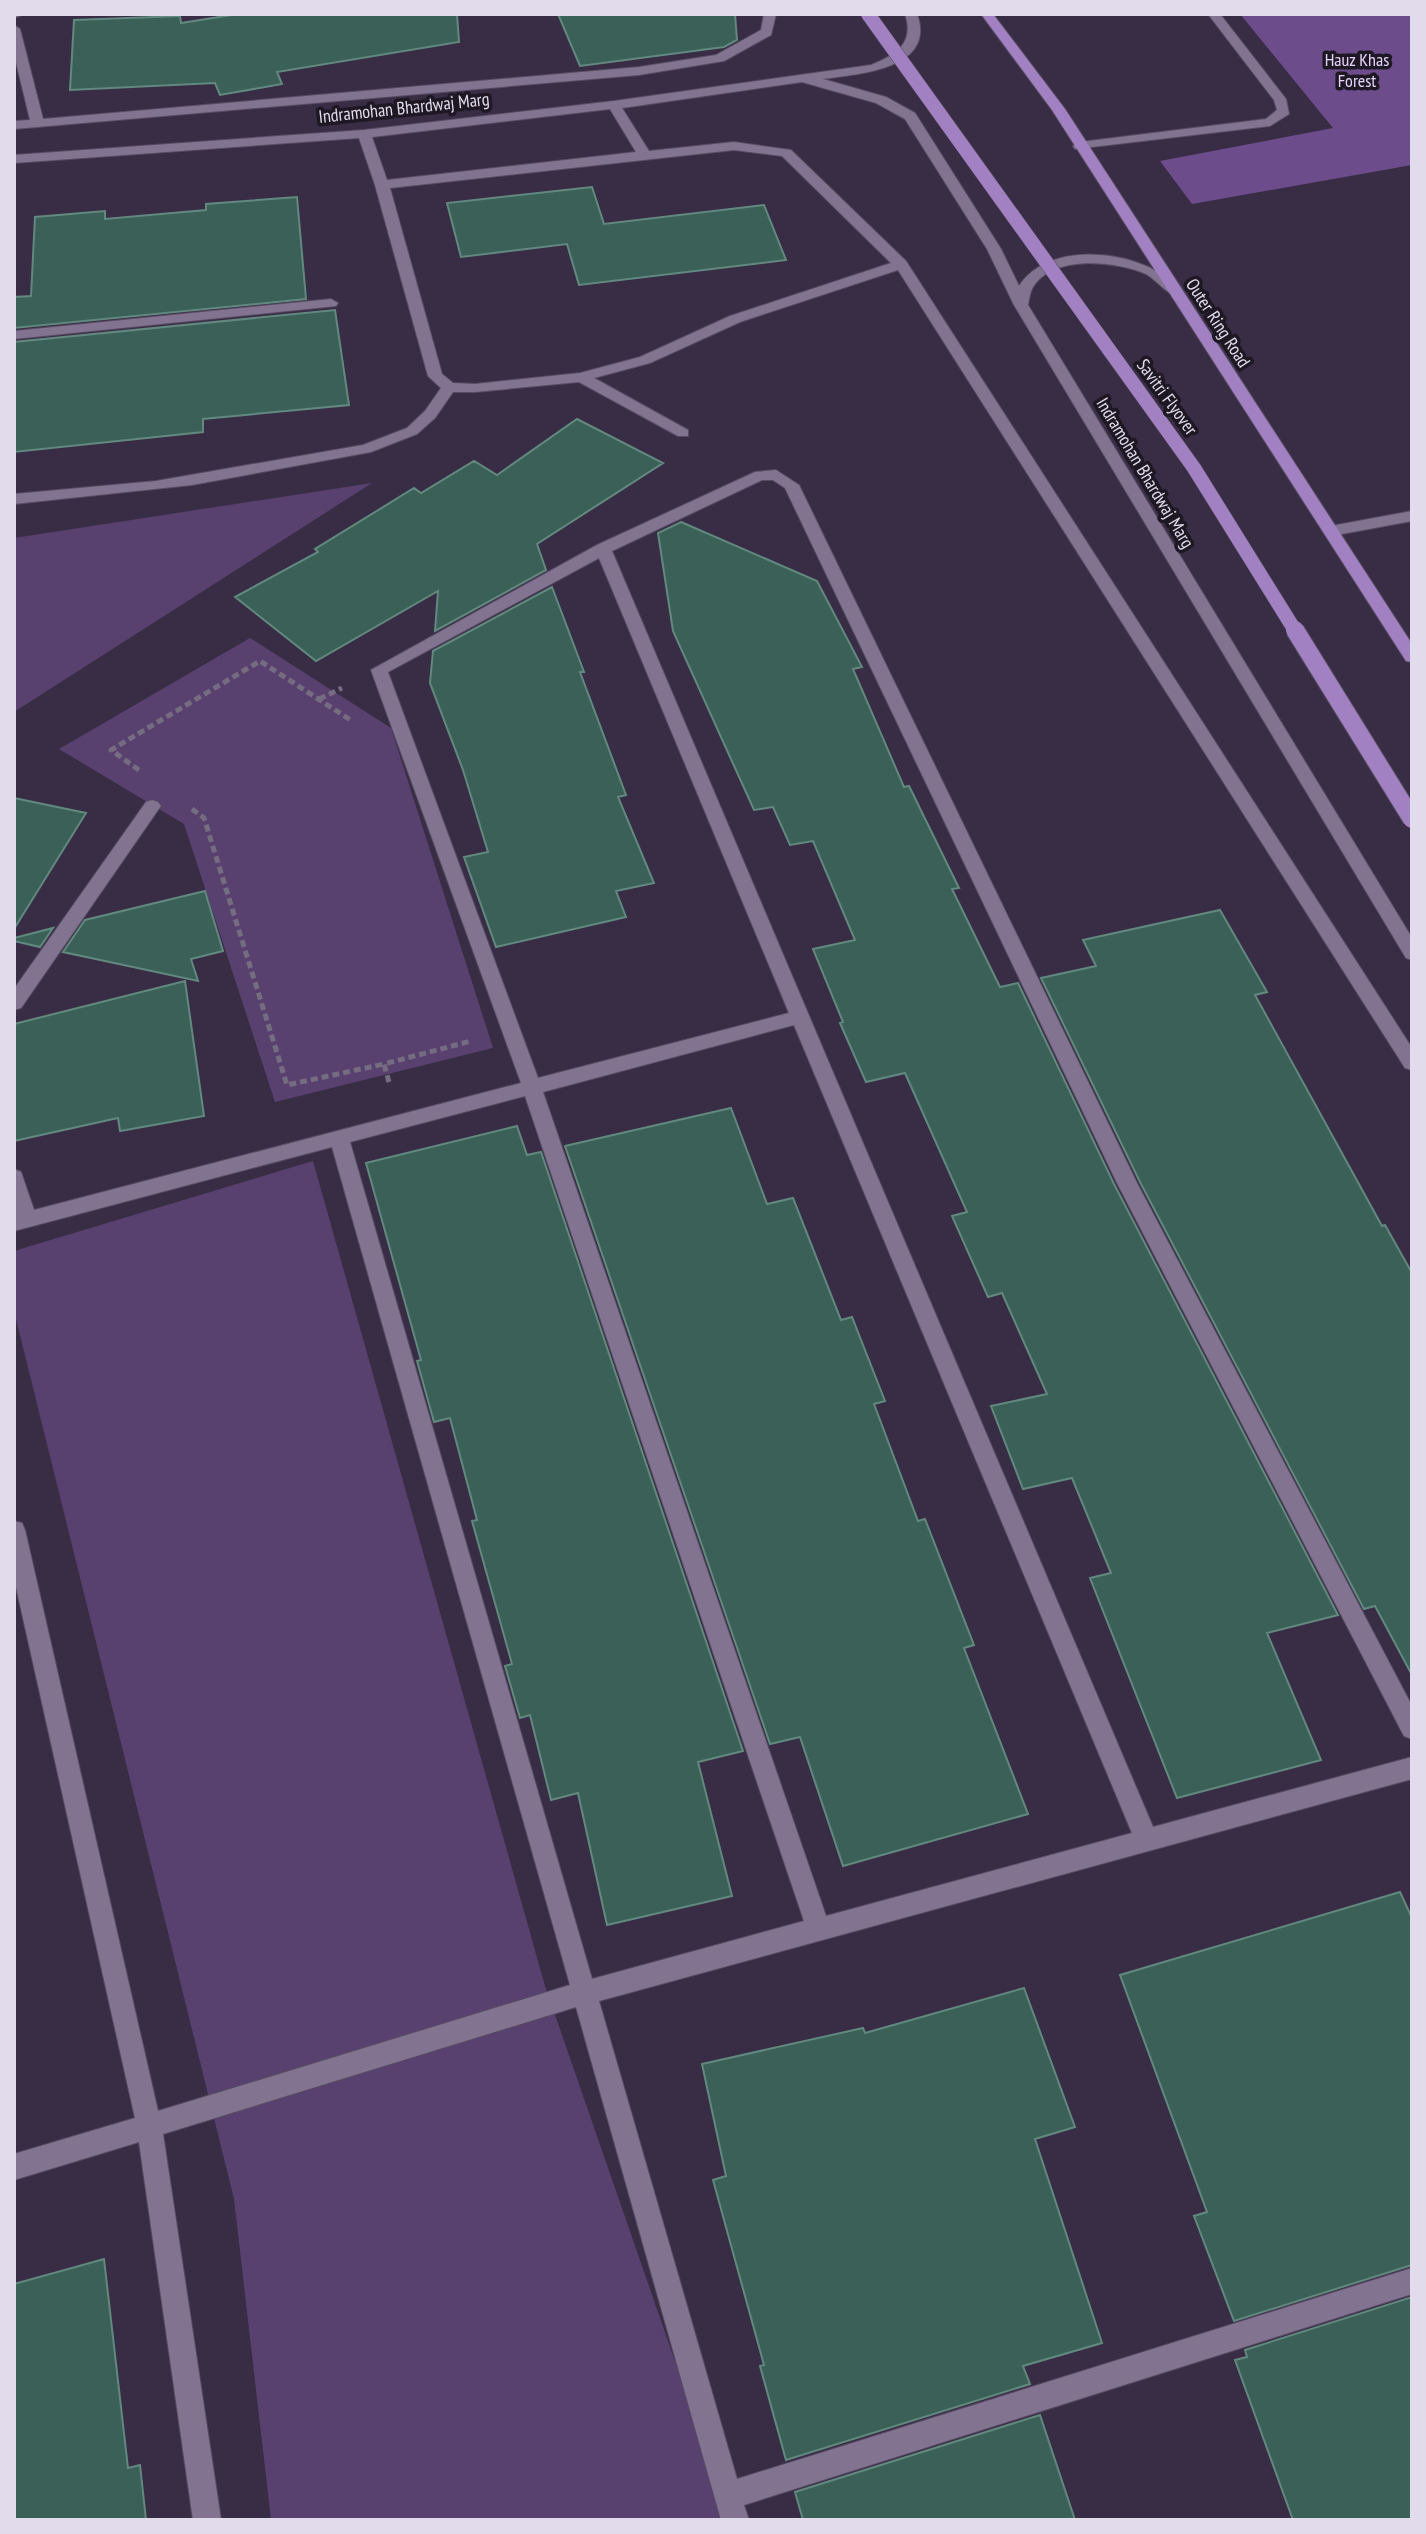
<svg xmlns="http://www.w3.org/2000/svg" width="1426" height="2534" font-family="'PT Sans Narrow',sans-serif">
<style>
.green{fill:#58416f}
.forest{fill:#6c4c8b}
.building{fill:#3b6057;stroke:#62897f;stroke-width:2}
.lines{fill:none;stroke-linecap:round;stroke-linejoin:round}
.minor-casing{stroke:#564c61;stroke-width:2}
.major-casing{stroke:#564c61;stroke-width:2}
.path{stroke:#766c81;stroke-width:5;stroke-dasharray:7 4;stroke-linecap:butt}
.minor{fill:#827491;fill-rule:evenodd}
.major{fill:#a181c1;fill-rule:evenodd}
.major-bridge-far1-casing{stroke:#564c61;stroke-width:15;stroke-linecap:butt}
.major-bridge-casing{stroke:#564c61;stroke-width:20;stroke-linecap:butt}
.major-bridge-far1{stroke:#a181c1;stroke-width:14}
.major-bridge{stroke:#a181c1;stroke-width:18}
.labels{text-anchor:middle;stroke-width:7;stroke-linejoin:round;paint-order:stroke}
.far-park-label{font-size:18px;fill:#e5d3f9;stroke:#1d1823}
.far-street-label{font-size:18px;fill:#e2dbeb;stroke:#1d1823}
</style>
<rect width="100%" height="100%" fill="#392d45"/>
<path class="green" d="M372,483l-358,229v-174z
M250,638l141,90 102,320 -218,54 -91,-278 -125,-75z
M313,1161l232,825 185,534h-459l-37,-321 -220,-888v-60z"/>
<path class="forest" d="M1240,14h172v151l-220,39 -32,-43 173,-33z"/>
<path class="building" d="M238,14h219l2,28 -182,30 5,12 -62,11 -5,-12 -145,7 4,-70 106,-4 1,7z
M558,14h177l2,26 -13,7 -144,19z
M592,187l12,37 160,-19 22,55 -207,25 -12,-41 -106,13 -14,-54z
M297,197l9,102 -292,29v-31l17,-1 4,-79 70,-6v8l101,-9v-6z
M335,310l14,95 -146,14v13l-189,20v-110z
M577,419l86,44 -126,81 9,26 -111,61 3,-40 -122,70 -81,-64 83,-45 -3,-3 99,-61 7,5 53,-32 23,14z
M681,522l136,59 45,86 -9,2 51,118 5,-1 50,102 -7,1 48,98 18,-4 96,201 224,431 -71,18 54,127 -144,38 -87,-220 21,-5 -39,-95 -49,11 -32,-83 56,-12 -45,-101 -14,4 -36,-81 15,-4 -62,-139 -39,9 -26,-59 3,-1 -30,-73 42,-9 -42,-99 -23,4 -17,-38 -19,3 -81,-179 -15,-98z
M552,587l32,85h-4l46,123 -8,2 36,86 -38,8 10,26 -130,30 -32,-90 24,-5 -25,-82 -33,-87 3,-32z
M14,798l72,15 -72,116z
M205,891l18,60 -32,8 7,22 -135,-29 22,-32z
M1220,910l47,82 -12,3 127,231 3,-1 27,48v402l-37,-69 -11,3 -224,-427 -99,-204 55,-12 -13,-26z
M53,928l-13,19 -26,-6v-3z
M185,981l19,135 -84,15 -2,-13 -104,23v-117z
M731,1108l36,96 26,-6 48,122 11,-3 33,84 -11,3 44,117 7,-2 49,126 -10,3 64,166 -185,52 -43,-129 -30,7 -205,-598z
M517,1126l10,29 14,-3 202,599 -45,11 34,134 -125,29 -29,-132 -27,7 -21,-85 -10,3 -15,-52 7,-2 -40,-143 5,-1 -27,-102 -16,4 -17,-61 4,-1 -55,-197z
M1400,1892l12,26v347l-178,56 -40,-105 13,-4 -87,-237z
M1024,1988l51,139 -40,12 67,204 -79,23 7,18 -244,76 -26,-94 4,-1 -51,-185 13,-4 -24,-112 161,-36 2,5z
M104,2259l24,209 12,-3 6,55h-132v-236z
M1412,2297v223h-119l-58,-160 12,-3 -2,-7z
M1040,2415l35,105h-272l-8,-28z"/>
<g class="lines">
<defs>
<path id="minor" d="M14,14h10l-10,4z
M764,14h12l-5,21 -47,26 -85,14 -625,54v-8l16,-1 -16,-66v-29l6,4 23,90 596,-52 77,-12 45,-25z
M905,14h12c20,55 -58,60 -94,65l63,18 29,16 86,136 18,37c32,-50 131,-35 164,6l-7,4c-12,-4 -19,-16 -30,-22 -29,-13 -93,-20 -113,13 -3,5 -4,12 -5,18l384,633v22l-6,-2 -392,-653 -27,-56 -82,-130 -29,-16 -74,-21 -180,26 27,43 85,-9 57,8 115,111 506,787v22l-7,-2 -507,-798 -158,52 -90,41 -56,15 94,52v6h-10l-99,-54 -104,10h-22l-18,26 -18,16 -46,18 -179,33 -178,19v-10l142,-13 207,-36 44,-17 18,-17 16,-23 -13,-12 -53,-191 -16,-47 -345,25v-8l350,-25 250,-29 257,-36c25,-10 44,-22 34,-51zM610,109l26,43 -249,28 -15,-43zM734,150l48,6 109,107 -161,53 -90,41 -60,16 -105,11 -22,-1 -11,-9 -52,-186z
M1208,14h12l66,85 3,15 -19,12 -195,23 -2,-3 7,-4 186,-23 11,-9 -3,-10z
M331,299l7,4 -2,3 -322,33v-8z
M776,470l23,15 338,698 275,523v33l-8,-3 -287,-553 -332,-695 -12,-8h-11l-150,71 541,1276 259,-70v22l-813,222 138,478 675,-211v26l-668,211 5,15h-28l-145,-513 -413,127 58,386h-28l-54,-378 -125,38v-26l121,-36 -121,-540v-57l8,2 3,7 133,581 412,-126 -238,-838 -318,84v-62l7,3 13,38 487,-127 -150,-413 226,-125 158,-73zM599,558l190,455 -251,65 -150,-406zM794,1025l338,808 -306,83 -283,-824zM525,1096l279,825 -212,58 -242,-837z
M1412,511v10l-81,15 -8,-5 8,-5z
M152,800l6,2 3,4 -3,4 -137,198 -7,2v-21l132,-187z"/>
<path id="major" d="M981,14h12l72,95 347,535v18l-6,-1 -354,-551z"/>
</defs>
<use href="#minor" class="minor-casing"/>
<use href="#major" class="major-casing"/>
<path class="path" d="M319,699l23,-11
M139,770l-28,-20 149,-89 92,60
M192,809l12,9 83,267 97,-21
M389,1082l-5,-18 87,-23"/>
<use href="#minor" class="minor"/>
<use href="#major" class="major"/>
<defs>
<path id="major-bridge-far1" d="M868,14l326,454 102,164"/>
<path id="major-bridge" d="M1295,630l117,189"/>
</defs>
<use href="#major-bridge-far1" class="major-bridge-far1-casing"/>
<use href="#major-bridge" class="major-bridge-casing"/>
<use href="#major-bridge-far1" class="major-bridge-far1"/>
<use href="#major-bridge" class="major-bridge"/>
</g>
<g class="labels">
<g class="far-park-label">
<text x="1357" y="66">Hauz Khas<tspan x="1357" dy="21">Forest</tspan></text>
</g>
<g class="far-street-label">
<text transform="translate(404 108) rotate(-6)" y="6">Indramohan Bhardwaj Marg</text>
<text transform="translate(1218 323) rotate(57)" y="6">Outer Ring Road</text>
<text transform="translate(1167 397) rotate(54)" y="6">Savitri Flyover</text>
<text transform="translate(1145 473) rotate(59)" y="6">Indramohan Bhardwaj Marg</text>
</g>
</g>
<rect width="1426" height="2534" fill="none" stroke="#e2dbeb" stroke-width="32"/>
</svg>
